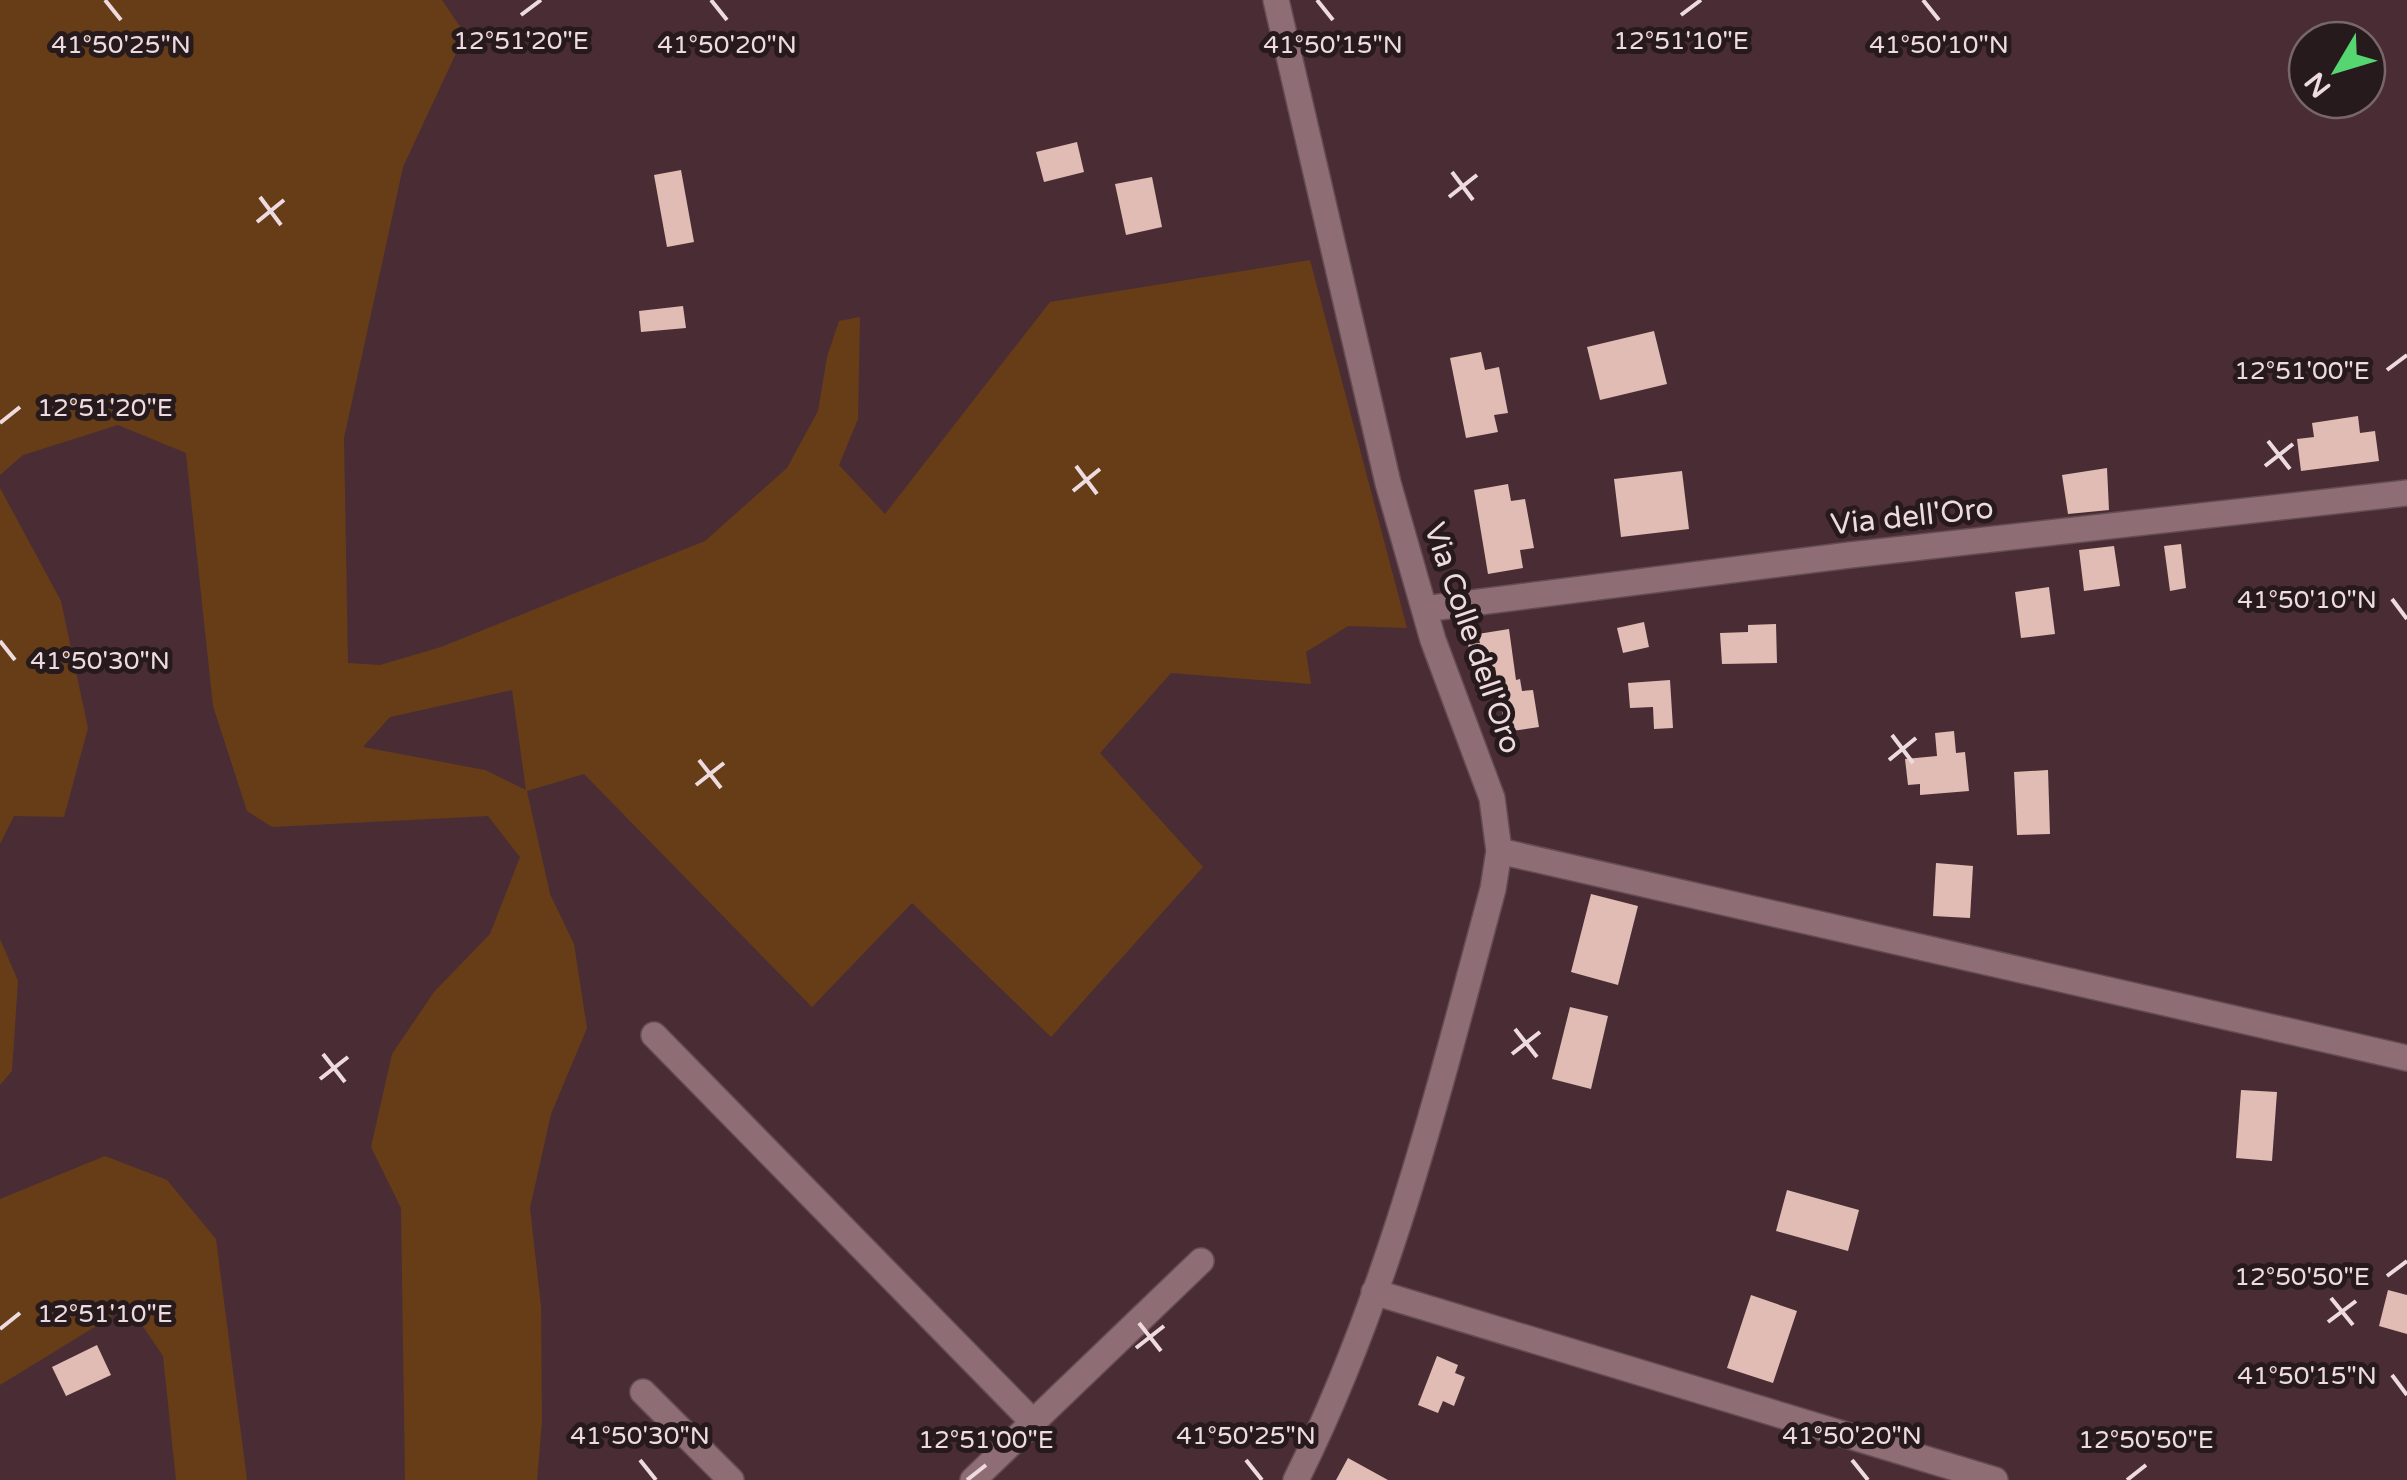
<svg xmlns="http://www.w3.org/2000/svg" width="2407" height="1480" font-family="'Varela Round',sans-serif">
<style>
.green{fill:#663d17;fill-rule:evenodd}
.building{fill:#e1bcb4}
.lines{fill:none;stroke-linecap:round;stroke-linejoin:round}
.minor-casing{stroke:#644c53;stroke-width:28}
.minor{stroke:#8f6d75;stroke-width:25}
.ticks{fill:none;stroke:#eedbdf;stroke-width:4}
.labels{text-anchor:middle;stroke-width:10;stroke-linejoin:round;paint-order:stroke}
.street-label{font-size:30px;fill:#eedbdf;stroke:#271a1d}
.ticks-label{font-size:25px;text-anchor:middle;fill:#eedbdf;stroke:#271a1d;stroke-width:10;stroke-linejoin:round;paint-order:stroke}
</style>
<rect width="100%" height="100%" fill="#4a2d34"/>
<path class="green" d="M0,0h442l23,34 -62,133 -59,271 4,225 32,2 61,-18 264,-106 82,-73 31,-57 9,-54 12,-36 21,-4 -2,102 -19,46 46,49 165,-212 260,-42 97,368 -59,-2 -42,26 5,32 -140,-11 -71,80 103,114 -152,170 -139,-134 -100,104 -228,-233 -57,17 23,103 24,50 13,84 -36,86 -21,94 11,98 1,114 -5,60h-132l-4,-272 -30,-61 21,-93 42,-62 56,-58 30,-77 -32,-41 -216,11 -25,-16 -34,-105 -27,-253 -68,-28 -95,30 -23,20zM512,690l14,100 -41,-20 -122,-23 27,-30z
M0,488l61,113 27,127 -24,89 -50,-1 -14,28z
M0,939l18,42 -6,90 -12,14z
M105,1156l62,24 49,59 31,241h-71l-13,-124 -34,-50 -129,79v-186z"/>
<path class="building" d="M1077,142l7,30 -40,10 -8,-30z
M681,170l13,72 -27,5 -13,-72z
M1152,177l10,50 -36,8 -11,-51z
M683,306l3,22 -45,4 -2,-21z
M1654,331l13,53 -67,16 -13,-53z
M1481,352l4,18 14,-3 9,46 -14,2 4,17 -32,6 -16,-80z
M2358,416l2,17 15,-2 4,30 -78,10 -4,-32 17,-2 -2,-14z
M2107,468l2,42 -41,4 -6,-39z
M1682,471l7,58 -68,8 -7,-58z
M1508,484l3,17 14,-2 9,49 -14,2 3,18 -35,6 -14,-84z
M2181,544l5,44 -16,3 -6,-45z
M2114,546l6,40 -36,5 -5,-41z
M2049,587l6,47 -34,4 -6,-46z
M1644,622l5,25 -26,6 -6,-25z
M1776,624l1,39 -55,1 -2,-31 28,-1v-7z
M1509,629l7,51 4,-1 2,12 11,-1 6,37 -34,5 -10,-65 -22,4 -5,-27 12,-1 -2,-9z
M1670,680l3,48 -19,1 -1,-22 -23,1 -2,-25z
M1954,731l2,22 9,-1 4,39 -49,4v-11l-12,1 -3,-26 32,-3 -2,-23z
M2048,770l2,64 -33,1 -3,-63z
M1936,863l37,3 -3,52 -37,-2z
M1591,894l47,12 -20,79 -47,-13z
M1570,1007l38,9 -17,73 -39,-10z
M2241,1090l36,2 -5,69 -36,-3z
M1787,1190l72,20 -11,41 -72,-20z
M2388,1290l19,5v39l-28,-8z
M1751,1295l46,16 -24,72 -46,-15z
M97,1345l14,30 -45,21 -14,-29z
M1437,1356l21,9 -3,8 10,4 -11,29 -11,-5 -5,12 -20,-8z
M1348,1458l40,22h-52z"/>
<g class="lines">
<defs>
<path id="minor" d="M1276,0l112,483 45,157 59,158 7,53 -6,38c-54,200 -104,405 -197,591
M1424,609l426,-54 557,-62
M1499,851l908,207
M654,1035l379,387
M1374,1292l621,188
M643,1392l88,88
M973,1480l228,-219"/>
</defs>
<use href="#minor" class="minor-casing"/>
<use href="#minor" class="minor"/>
</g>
<path class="ticks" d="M105,0l16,20M711,0l16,20M1317,0l16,20M1923,0l16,20M521,15l20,-15M1681,15l20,-15M1452,172l21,28M260,197l21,28M1449,197l28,-22M257,222l27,-22M2387,370l20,-15M0,423l20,-16M2268,441l22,28M1076,466l21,28M2265,466l28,-22M1073,491l27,-22M2392,599l15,20M0,641l15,19M1892,735l21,28M699,760l22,28M1889,760l27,-22M696,785l28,-22M1515,1029l22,28M323,1054l22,28M1512,1054l28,-22M320,1079l28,-22M2387,1276l20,-15M2331,1298l22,27M2328,1322l28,-21M1139,1323l22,28M0,1329l20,-16M1136,1348l28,-22M2392,1375l15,20M640,1460l16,20M1246,1460l16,20M1852,1460l16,20M967,1480l19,-15M2127,1480l19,-15"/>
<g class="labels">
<g class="street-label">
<text transform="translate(1912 516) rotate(-6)" y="10">Via dell'Oro</text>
<text transform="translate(1473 638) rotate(71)" y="10">Via Colle dell'Oro</text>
</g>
</g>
<g class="ticks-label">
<text x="521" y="49">12°51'20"E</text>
<text x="1681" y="49">12°51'10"E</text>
<text x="121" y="53">41°50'25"N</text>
<text x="727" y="53">41°50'20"N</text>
<text x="1333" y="53">41°50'15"N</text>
<text x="1939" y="53">41°50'10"N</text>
<text x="2302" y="379">12°51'00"E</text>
<text x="105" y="416">12°51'20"E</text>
<text x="2307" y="608">41°50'10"N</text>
<text x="100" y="669">41°50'30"N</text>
<text x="2302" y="1285">12°50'50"E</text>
<text x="105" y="1322">12°51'10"E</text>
<text x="2307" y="1384">41°50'15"N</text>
<text x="640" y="1444">41°50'30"N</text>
<text x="1246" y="1444">41°50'25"N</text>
<text x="1852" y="1444">41°50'20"N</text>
<text x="986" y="1448">12°51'00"E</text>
<text x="2146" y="1448">12°50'50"E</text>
</g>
<g transform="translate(2337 70) rotate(232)"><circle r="48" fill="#271a1d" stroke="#77676b" stroke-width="2.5"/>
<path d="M0-8L18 38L0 25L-18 38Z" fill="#55d671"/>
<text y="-15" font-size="28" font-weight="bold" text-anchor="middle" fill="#eedbdf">N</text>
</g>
</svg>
